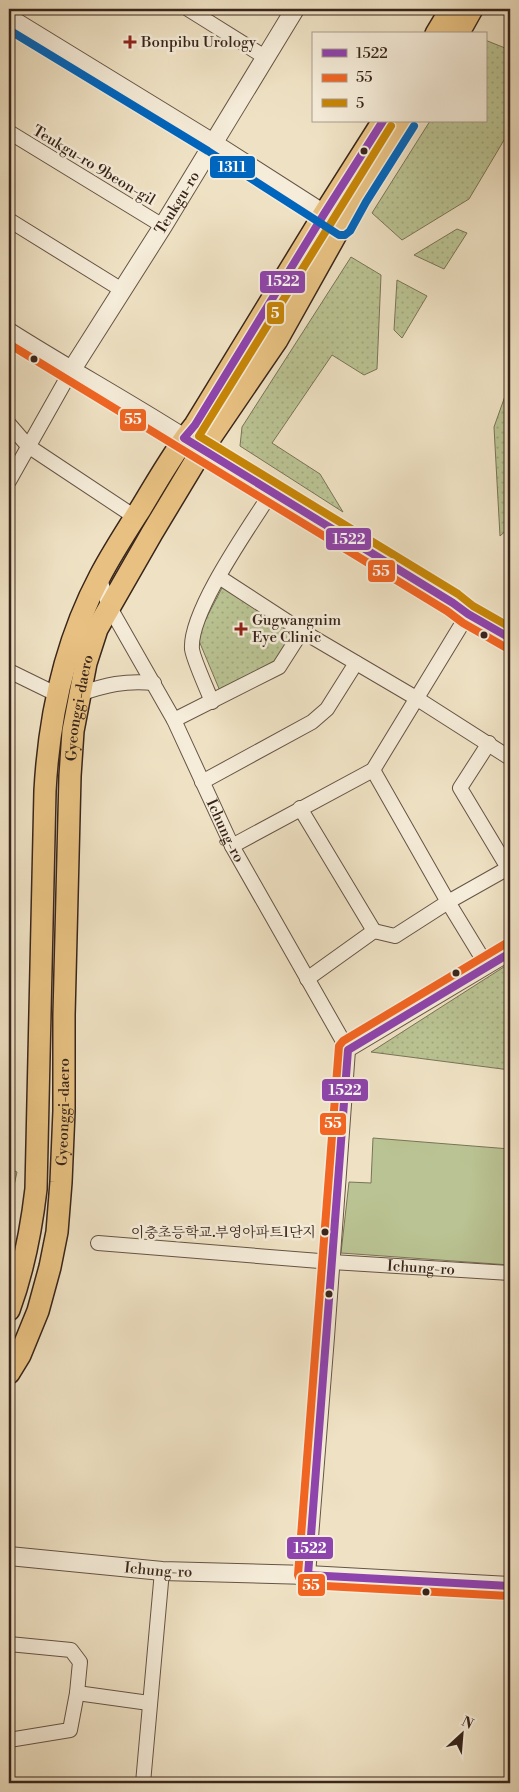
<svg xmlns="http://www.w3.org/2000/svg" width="519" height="1792" font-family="'Libre Bodoni','Noto Serif KR',serif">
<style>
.grass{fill:url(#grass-dots);stroke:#797457}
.forest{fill:url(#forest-firs);stroke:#797457}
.pitch{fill:#bac393;stroke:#797457}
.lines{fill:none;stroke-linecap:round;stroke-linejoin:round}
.minor-casing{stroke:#665445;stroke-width:16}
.tertiary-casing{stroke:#665445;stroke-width:20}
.primary-casing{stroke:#38251b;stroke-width:24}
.minor{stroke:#f5ecd9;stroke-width:14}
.tertiary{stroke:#f5ecd9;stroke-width:18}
.primary{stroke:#e8c182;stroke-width:21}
.bus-1-casing{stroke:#f5ecd9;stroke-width:11}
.bus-2-casing{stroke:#f5ecd9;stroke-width:11}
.bus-3-casing{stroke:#f5ecd9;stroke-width:11}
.bus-4-casing{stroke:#f5ecd9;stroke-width:11}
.bus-1{stroke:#8e44ad;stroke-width:8}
.bus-2{stroke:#f26522;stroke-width:8}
.bus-3{stroke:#c78607;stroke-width:8}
.bus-4{stroke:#0065bd;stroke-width:8}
.poi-dot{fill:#8f2418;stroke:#f5ecd9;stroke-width:2}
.bus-dot{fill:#38251b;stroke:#f5ecd9;stroke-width:2}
.labels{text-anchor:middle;stroke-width:5;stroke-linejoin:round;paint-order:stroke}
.bus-label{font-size:14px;fill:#38251b;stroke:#f5ecd9;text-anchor:end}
.poi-label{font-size:15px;fill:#38251b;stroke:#f5ecd9;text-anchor:start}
.street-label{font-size:15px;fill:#38251b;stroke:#f5ecd9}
.line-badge{stroke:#f5ecd9;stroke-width:2}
.badge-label{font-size:14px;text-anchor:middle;font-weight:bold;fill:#fff}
</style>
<defs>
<pattern id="grass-dots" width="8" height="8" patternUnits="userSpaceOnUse" patternTransform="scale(1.25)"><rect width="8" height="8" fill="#bac393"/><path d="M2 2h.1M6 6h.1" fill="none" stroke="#a1a77e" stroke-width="1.8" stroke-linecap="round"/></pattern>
<pattern id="forest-firs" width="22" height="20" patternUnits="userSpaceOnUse" patternTransform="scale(1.25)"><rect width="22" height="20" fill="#bac393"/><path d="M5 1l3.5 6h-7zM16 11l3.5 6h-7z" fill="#a1a77e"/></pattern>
</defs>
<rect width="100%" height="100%" fill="#efe2c4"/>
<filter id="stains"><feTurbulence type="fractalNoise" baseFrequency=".004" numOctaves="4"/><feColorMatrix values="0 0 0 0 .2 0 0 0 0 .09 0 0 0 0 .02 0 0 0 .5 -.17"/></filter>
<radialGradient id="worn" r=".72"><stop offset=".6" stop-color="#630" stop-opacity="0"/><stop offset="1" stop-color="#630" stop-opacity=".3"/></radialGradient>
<path class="grass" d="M485,40l25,10v80l-41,69 -67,41 -30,-27 58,-92h55z
M457,229l10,4 -23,36 -30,-14z
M351,257l30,18 -4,94 -13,6 -32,-20 -60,88 48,31 23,38 -103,-66 2,-19z
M397,280l30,16 -25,42 -8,-8z
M510,382v145l-10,9 -6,-109z
M224,584l72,45 -19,33 -57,29 -23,-55z
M510,963v107l-139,-18z"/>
<path class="forest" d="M9,1168l8,4 -8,36z"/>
<path class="pitch" d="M373,1138l137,11v116l-169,-12 8,-71 22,1z"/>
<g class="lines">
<defs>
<g id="minor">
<path d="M188,9l77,48"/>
<path d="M509,9h1"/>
<path d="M9,132l154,94"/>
<path d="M9,220l113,70"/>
<path d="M9,424l19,22 107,71"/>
<path d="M9,481l62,-110"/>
<path id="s1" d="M99,577l10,29 65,114 58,126 116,204 -21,287 -19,238"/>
<path d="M219,577l83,54 114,67 94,60"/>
<path d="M9,671l47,23"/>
<path d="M79,694c27,-9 46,-14 75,-11"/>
<path d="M212,702c-4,-11 -19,-43 -20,-53 -3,-37 58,-123 79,-156"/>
<path d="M174,720l105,-53 23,-36"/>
<path d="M489,743l-29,45 48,80"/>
<path d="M373,770l75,132 39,64"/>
<path d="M202,782l110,-60 15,-13 29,-46"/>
<path d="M300,808l74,123"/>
<path d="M232,846l141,-76 95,-156"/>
<path d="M307,979l67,-48 21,5 53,-34 62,-35"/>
<path d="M348,1050l162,-97"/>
<path id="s2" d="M98,1243l234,19 178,11"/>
<path d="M9,1644l62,6 9,12 -3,31 -7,37 -61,10"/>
<path d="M77,1693l72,10"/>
<path d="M143,1783l19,-212"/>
</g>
<g id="tertiary">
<path d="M9,18l204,125 122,78"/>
<path d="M9,332c52,33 106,63 159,96 95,58 189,117 285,175l15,11 42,24"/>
<path id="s3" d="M71,371l92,-145 132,-217"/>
<path id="s4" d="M9,1556l153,15 146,4 202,11"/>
</g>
<g id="primary">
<path d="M436,34l15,-25"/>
<path d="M458,34l14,-25"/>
<path d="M9,1310c15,-41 22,-78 27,-121l9,-398c4,-74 20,-149 55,-215 12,-23 27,-46 41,-68 17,-28 33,-57 54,-83l129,-211 59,-93"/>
<path id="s5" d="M9,1373l11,-18 18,-44 12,-44 7,-35 4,-50 3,-71v-96l6,-239 3,-45 13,-68 11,-34 55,-96 50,-83 75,-110 80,-143 49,-76"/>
</g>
</defs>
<use href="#minor" class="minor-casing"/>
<use href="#tertiary" class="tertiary-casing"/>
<use href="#primary" class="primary-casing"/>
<use href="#minor" class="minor"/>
<use href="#tertiary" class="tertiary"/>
<use href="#primary" class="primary"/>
<defs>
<path id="bus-1" d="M383,121l-59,93 -129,211 -11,13 269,165 15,11 42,24
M510,953l-162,97 -40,525 202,11"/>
<path id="bus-2" d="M9,344l438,267 16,12 42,24
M505,944l-162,97 -4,5 -41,529 3,7 6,3 202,11"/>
<path id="bus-3" d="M391,126l-192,310 259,158 15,12 37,21"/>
<path id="bus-4" d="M9,30l199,121 131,84h6l5,-4 16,-29 48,-76"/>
</defs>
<use href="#bus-1" class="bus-1-casing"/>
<use href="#bus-2" class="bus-2-casing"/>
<use href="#bus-3" class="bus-3-casing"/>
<use href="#bus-4" class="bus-4-casing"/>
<use href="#bus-1" class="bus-1"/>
<use href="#bus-2" class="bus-2"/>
<use href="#bus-3" class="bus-3"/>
<use href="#bus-4" class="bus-4"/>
</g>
<g class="poi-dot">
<path d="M127.5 34.5h5v5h5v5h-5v5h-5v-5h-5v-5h5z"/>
<path d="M238.5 621.5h5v5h5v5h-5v5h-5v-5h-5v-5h5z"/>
</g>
<g class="bus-dot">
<circle cx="364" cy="151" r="4.5"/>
<circle cx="34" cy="359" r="4.5"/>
<circle cx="484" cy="635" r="4.5"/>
<circle cx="456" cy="973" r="4.5"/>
<circle cx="325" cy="1232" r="4.5"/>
<circle cx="329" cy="1294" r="4.5"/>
<circle cx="426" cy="1592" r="4.5"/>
</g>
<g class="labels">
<g class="bus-label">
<text x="316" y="1237">이충초등학교.부영아파트1단지</text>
</g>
<g class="poi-label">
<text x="141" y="47">Bonpibu Urology</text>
<text x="252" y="625">Gugwangnim<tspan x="252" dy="17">Eye Clinic</tspan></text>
</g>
<g class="street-label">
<text transform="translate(94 165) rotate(31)" y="5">Teukgu-ro 9beon-gil</text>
<text dy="5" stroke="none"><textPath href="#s3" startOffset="199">Teukgu-ro</textPath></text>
<text dy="5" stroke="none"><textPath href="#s5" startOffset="675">Gyeonggi-daero</textPath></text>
<text dy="5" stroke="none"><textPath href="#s1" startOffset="284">Ichung-ro</textPath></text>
<text dy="5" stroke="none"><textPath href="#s5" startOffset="270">Gyeonggi-daero</textPath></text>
<text dy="5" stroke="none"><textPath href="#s2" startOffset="324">Ichung-ro</textPath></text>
<text dy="5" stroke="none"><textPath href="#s4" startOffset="150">Ichung-ro</textPath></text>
</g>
</g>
<g class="line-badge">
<rect x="209" y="155" width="47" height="24" rx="5" fill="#0065bd"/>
<rect x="259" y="270" width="47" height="24" rx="5" fill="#8e44ad"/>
<rect x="266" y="301" width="19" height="24" rx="5" fill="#c78607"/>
<rect x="119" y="408" width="28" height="24" rx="5" fill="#f26522"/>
<rect x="325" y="527" width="47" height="24" rx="5" fill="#8e44ad"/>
<rect x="367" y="559" width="29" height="24" rx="5" fill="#f26522"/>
<rect x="321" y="1078" width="48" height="24" rx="5" fill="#8e44ad"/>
<rect x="319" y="1112" width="28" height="24" rx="5" fill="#f26522"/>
<rect x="286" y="1536" width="48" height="24" rx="5" fill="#8e44ad"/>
<rect x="297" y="1573" width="29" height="24" rx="5" fill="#f26522"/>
</g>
<g class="badge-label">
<text x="232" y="172">1311</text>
<text x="283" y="286">1522</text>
<text x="275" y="318">5</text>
<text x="133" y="424">55</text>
<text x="349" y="544">1522</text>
<text x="381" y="576">55</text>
<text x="345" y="1095">1522</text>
<text x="333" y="1128">55</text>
<text x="310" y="1553">1522</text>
<text x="311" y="1590">55</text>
</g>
<rect width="519" height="1792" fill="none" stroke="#efe2c4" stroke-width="30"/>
<rect x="10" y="10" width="499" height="1772" fill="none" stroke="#38251b" stroke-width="2.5"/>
<rect x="15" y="15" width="489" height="1762" fill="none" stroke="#38251b"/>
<rect x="312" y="32" width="175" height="90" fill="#f5ecd9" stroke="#a99c8d"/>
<rect x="322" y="49" width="25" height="8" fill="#8e44ad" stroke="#a99c8d"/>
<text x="356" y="58" font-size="15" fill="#38251b">1522</text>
<rect x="322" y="74" width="25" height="8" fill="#f26522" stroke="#a99c8d"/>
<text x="356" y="82" font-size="15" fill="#38251b">55</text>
<rect x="322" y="99" width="25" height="8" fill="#c78607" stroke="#a99c8d"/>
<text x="356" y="108" font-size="15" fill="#38251b">5</text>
<g transform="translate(462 1734) rotate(26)" stroke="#f5ecd9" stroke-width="4" paint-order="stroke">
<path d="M0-4L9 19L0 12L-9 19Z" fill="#38251b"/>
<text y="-8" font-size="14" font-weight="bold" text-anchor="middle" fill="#38251b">N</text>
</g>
<rect width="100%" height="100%" filter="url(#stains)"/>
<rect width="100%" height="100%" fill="url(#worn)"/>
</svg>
